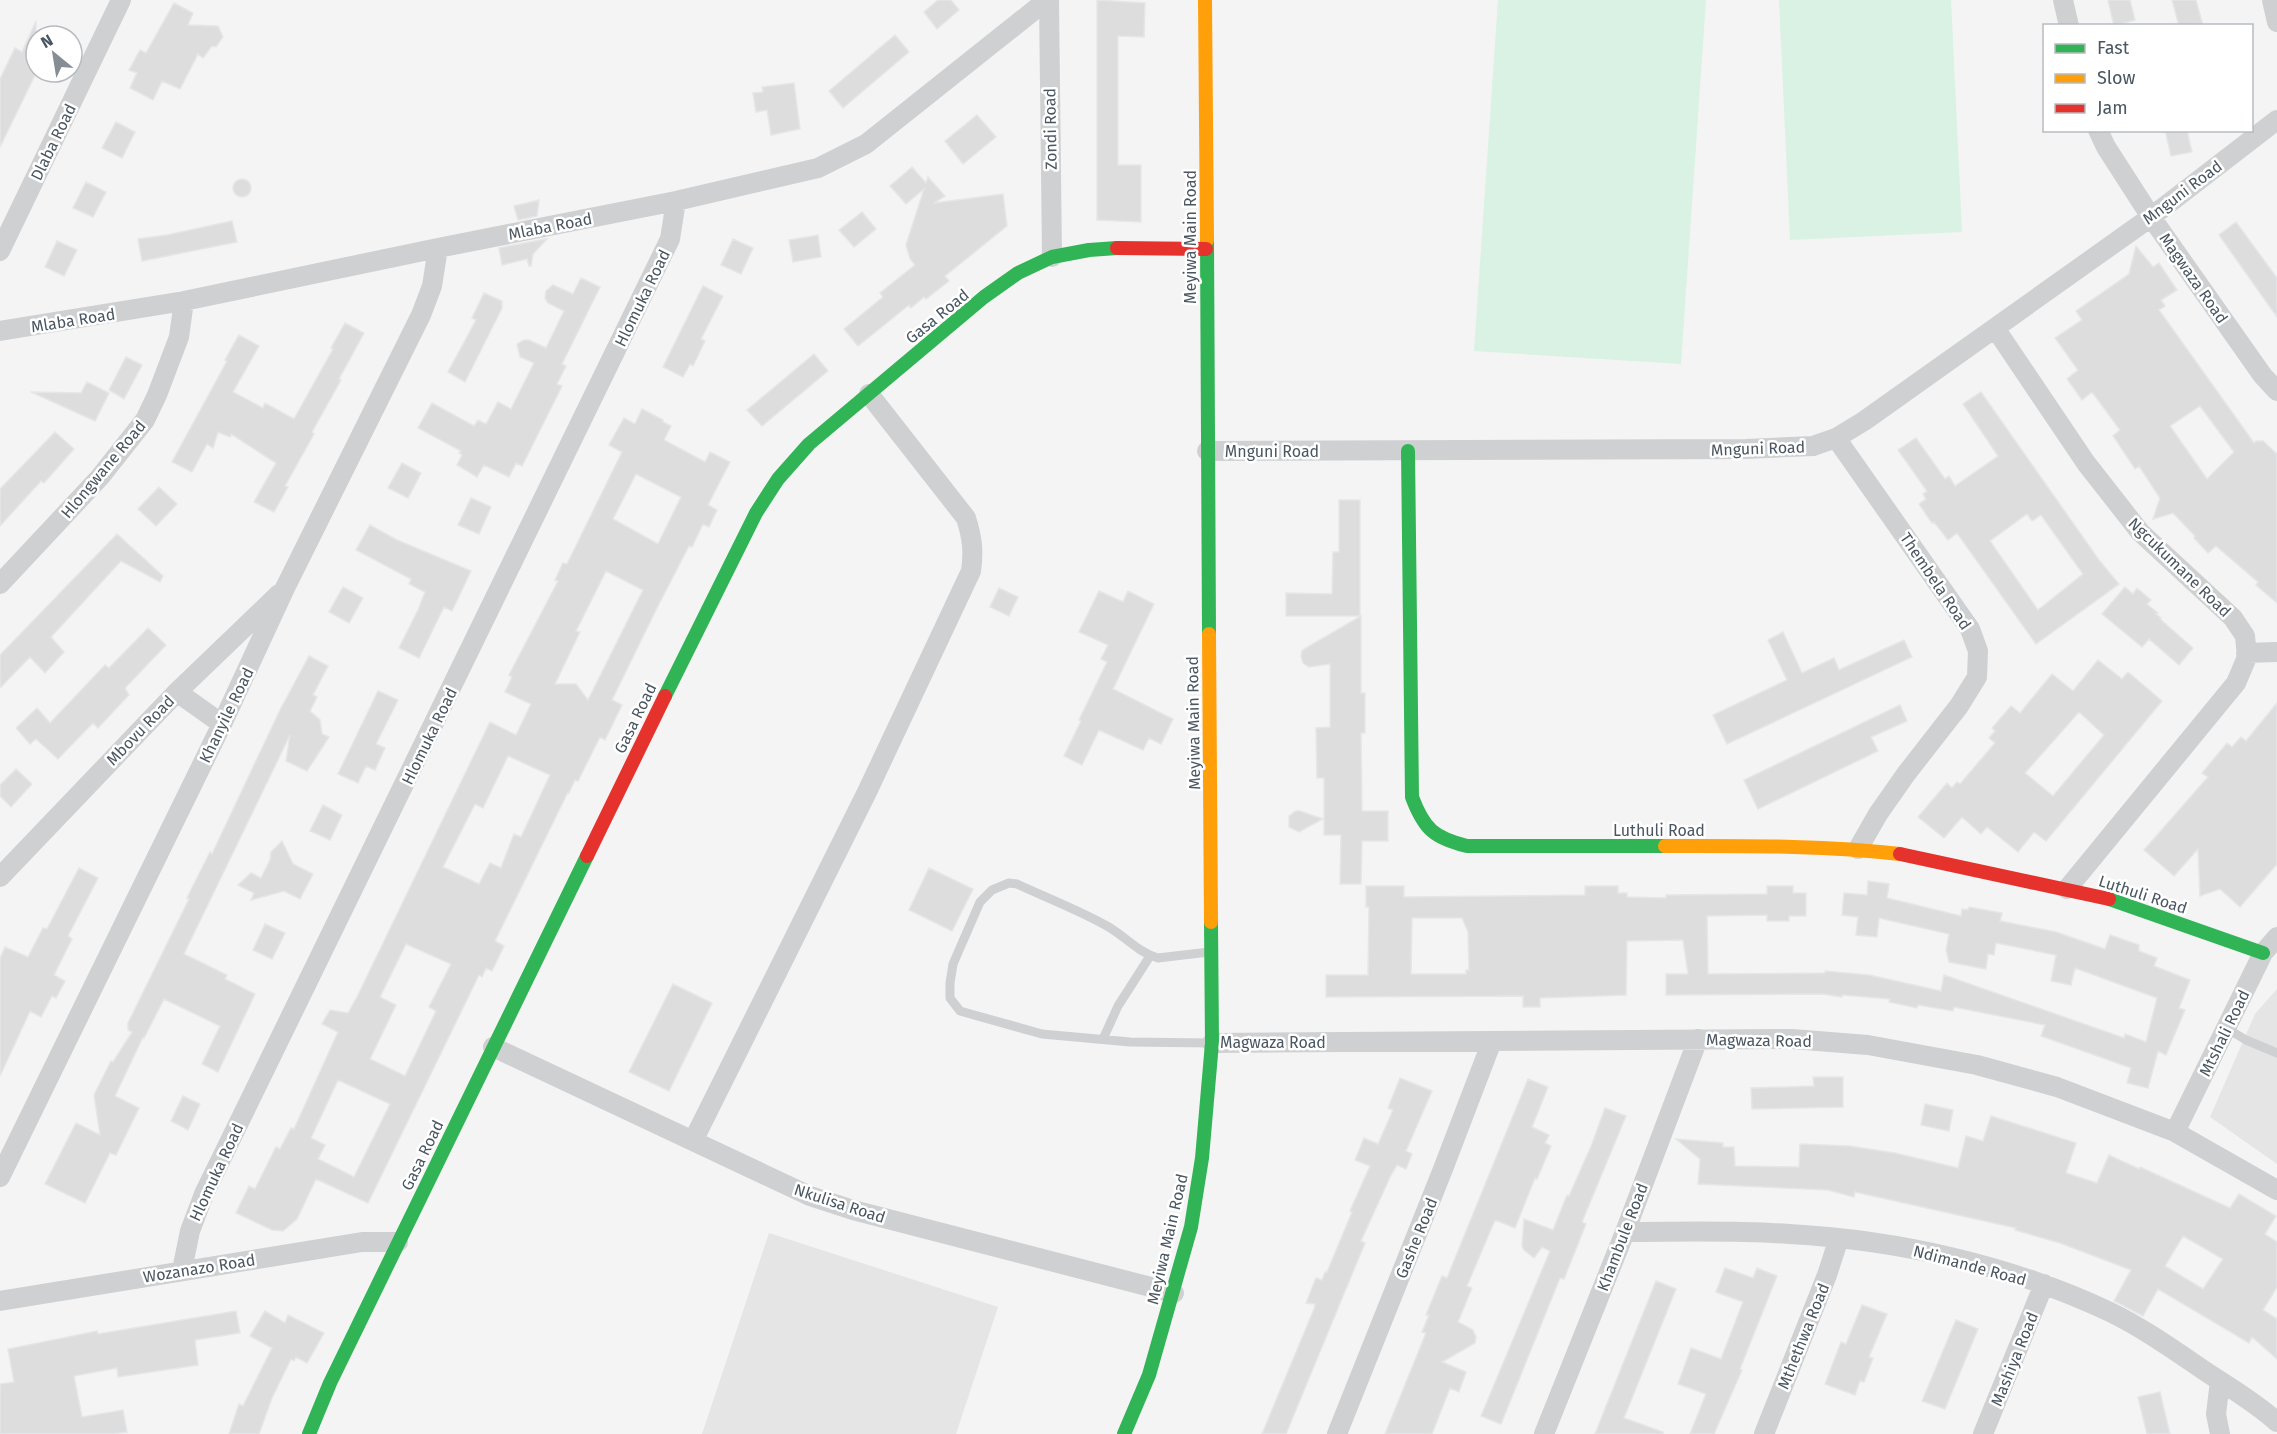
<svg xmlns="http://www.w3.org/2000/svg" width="2277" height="1434" font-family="'Fira Sans',sans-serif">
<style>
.education{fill:#e6e5e6}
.green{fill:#d9f2e3}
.building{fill:#ddddde;stroke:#e5e6e7;stroke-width:1.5;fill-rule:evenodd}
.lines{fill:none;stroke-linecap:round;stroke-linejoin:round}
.lane{stroke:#ced0d2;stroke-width:9}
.street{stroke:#ced0d2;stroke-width:20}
.fast{stroke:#30b455;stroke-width:14}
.slow{stroke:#ff9f0a;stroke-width:14}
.jam{stroke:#e5322d;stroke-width:14}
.labels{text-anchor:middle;stroke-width:5;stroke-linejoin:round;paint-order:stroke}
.street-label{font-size:16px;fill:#4a5661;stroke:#fff}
</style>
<rect width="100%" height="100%" fill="#f4f4f4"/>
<path class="education" d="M2277,989v175l-67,-47 45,-103z
M769,1233l229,74 -42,127h-254z"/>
<path class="green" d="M1498,0h208l-25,364 -207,-13z
M1779,0h172l11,232 -172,8z"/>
<path class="building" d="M938,0h13l8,10 -22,19 -13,-17z
M1097,0l48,3 -1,34 -26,-1v129h23v57l-44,-2z
M2108,0h22l5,20 -21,6z
M2172,0h24l7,26h-24z
M174,3l19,10 -5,12 30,1 5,11 -7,10 -4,-1 -9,12 -5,-4 -18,35 -18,-8 -9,19 -23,-12 7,-15 -8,-3 11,-20 6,3z
M36,21v52l-36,74v-68l15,-31 7,4z
M895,35l14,17 -66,56 -14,-17z
M794,83l6,46 -29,6 -4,-25 -11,2 -3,-19 10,-1 -1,-5z
M977,115l19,22 -33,27 -18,-23z
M116,122l19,10 -13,26 -20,-10z
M2165,130h22l5,22 -21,4z
M912,167l14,16 2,-6 17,19 -11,7 69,-9 4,32 -62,50 4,5 -23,18 -2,-2 -13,11 -2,-3 -51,41 -14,-17 39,-32 -3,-4 35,-28 -5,-6 -4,-14 18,-56 -18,15 -16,-18z
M233 188a9 9 0 1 1 18 0a9 9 0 1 1-18 0Z
M86,182l20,10 -13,25 -20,-9z
M539,200l-2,16 -19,4 -4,-14z
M862,212l14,17 -22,18 -15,-17z
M232,221l5,21 -95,19 -4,-22 29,-4z
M2236,222l41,56v39l-58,-82z
M818,235l3,22 -28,5 -4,-22z
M545,239h2l-14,15 -2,12h-2l-2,-7 -25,6 -3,-17z
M733,239l20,9 -12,26 -20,-9z
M57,241l20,9 -13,26 -19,-9z
M2136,246l17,21 6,-4 18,27 -16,10 4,6 -6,4 95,133 2,-2h7l14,13v149l-21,-18 2,-3 -42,-36 -8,7 -14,-15 1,-2 -22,-23 -20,6 7,-21 -21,-32 -4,3 -22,-33 7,-6 -28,-38 -10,8 -15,-21 11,-9 -23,-32 27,-18 -6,-9 53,-37zM2200,406l34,46 -27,27 -37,-53z
M581,278l19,9 -38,77 4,2 -9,18 5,2 -40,80 -6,-3 -7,14 -25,-12 -7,12 -20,-12 5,-10 -3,-2 2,-2 -43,-23 14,-25 42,23 4,-6 8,4 12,-22 13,7 23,-46 -14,-6 -3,-13 7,-4h5l17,8 18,-37 -16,-8 -3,-5 1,-7 7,-6 20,9z
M703,286l20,10 -22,43 4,2 -12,25 -3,-2 -7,13 -20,-10z
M484,293l18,8v7l-37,74 -17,-10 28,-52 -4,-2z
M345,323l19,10 -25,46 2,1 -29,52 2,2 -29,52 3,1 -14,25 -20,-10 22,-39 -45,-29 -1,3 -12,-5 -5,16 -6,-4 -15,28 -20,-10 55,-101 -2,-1 14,-25 20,11 -26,46 30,16 2,-5 29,16 39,-70 -2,-1z
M814,354l14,17 -66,55 -15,-16z
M126,357l16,8 -18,34 -15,-9z
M87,382l22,11 -14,28 -64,-29 50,1z
M1981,392l118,168 20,24 -83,60 -79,-111 -9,7 -14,-18 -2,1 -13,-19 7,-5 -3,-5 4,-3 -29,-41 18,-12 29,41 4,-3 6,10 43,-30 -35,-52zM2027,514l5,7 9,-6 42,59 -45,36 -48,-69z
M642,409l21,11v2l8,4 -7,14 41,22 5,-10 20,10 -22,43 9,5 -8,17 -6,-3 -11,23 -3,-1 -32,62 -45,92 10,5 -17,35 -5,-3 -22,44 -3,-1 -6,13 -1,-1 -73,149 9,5 -12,25 -6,-3 -4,9 -3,-2 -111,228 -52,-24 -19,40 -14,12 -11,-1 -36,-17 13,-27 6,3 21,-42 4,2 11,-21 3,1 44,-97 -16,-8 8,-14 18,3 9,-16 133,-275 26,13 15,-31 -26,-12 7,-15 -3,-2 49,-94 -3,-1 8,-17 4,1 55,-112 -13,-7 15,-27 11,6zM636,474l45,23 -23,47 -45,-25zM606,571l37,19 -55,110 -12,-16h-21l25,-52 -4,-1zM508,756l42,19 -29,62 -7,-3 -13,34 -11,-5 -11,21 -36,-17 32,-63 8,4zM406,944l45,20 -22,43 7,4 -31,65 -35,-17 26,-54 -16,-8zM338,1080l52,24 -36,73 -36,-18 7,-14 -14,-7z
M55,432l19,17 -30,34 -3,-2 -41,45v-37z
M402,463l19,10 -13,25 -20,-10z
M159,487l18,17 -21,22 -18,-17z
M471,498l20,9 -12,27 -21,-9z
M1339,500h21v116h-74v-23l46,1 1,-42h6z
M370,525l27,15 74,31 -19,40 -8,-4 -25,51 -20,-10 19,-38 7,-18 -16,-8 2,-5 -55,-29z
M117,534l46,42 -3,6 -39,-21 -70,76 13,15 -19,21 -15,-16 -30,31v-33z
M343,587l20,11 -14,25 -20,-11z
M2125,587l8,7 4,-6 14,12 -4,4 11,9 -2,1 5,4 -1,1 33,29 -14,17 -30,-26 -7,8 -40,-33z
M999,588l19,9 -9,19 -19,-9z
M1099,591l24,11 5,-11 26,13 -41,85 60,30 -12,25 -12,-6 -6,12 -44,-20 -17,35 -18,-9 17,-35 -2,-1 28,-58 -6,-3 7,-14 -29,-13z
M1361,616v77h4v40h-4l1,78h26v30h-26l-1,43h-21l1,-49h-17v-57h-7l-1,-50 14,-1v-63l-21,3 -6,-4 -2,-7 1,-5 4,-3z
M148,628l18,17 -41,43 4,7 -31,33 -5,-5 -35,36 -22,-20 -6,5 -14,-16 21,-20 13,15 55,-58 4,3z
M1783,632l19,41 32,-15 5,12 65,-30 8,17 -185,87 -14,-29 74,-35 -19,-40z
M309,656l19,10 -15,29 4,2 -7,14 10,9 2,14 7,3 -22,34 -21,-10 4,-26 -106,219 43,21 -2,4 30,15 -37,78 -16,-8 18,-38 -56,-27 -20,39 -1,-1 -28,59 24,12 -23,47 -6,-2 -25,50 -40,-19 31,-61 24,12 -6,-40 17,-34 2,1 19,-30 -4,-2v-7l61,-124 -2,-1 23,-46 2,2 68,-144z
M2098,660l24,19 6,-7 34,29 -116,140 -12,-9 -16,20 -31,-25 -6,7 -19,-17 -18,21 -26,-21 29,-34 5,5 5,-6 3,2 35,-41 -6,-5 6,-7 -3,-3 19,-22 9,7 32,-39 21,17zM2079,712l25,23 -51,61 -28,-23z
M378,691l20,9 -22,44 9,4 -10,22 -9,-4 -8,17 -20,-9z
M2277,703v161l-37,43 -20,-18 -20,7 -2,-47 -24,27 -30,-26 64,-73 -6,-4 25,-30 5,4 9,-10 5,4z
M1900,705l7,16 -36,16 7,14 -120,58 -14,-29z
M16,769l16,15 -21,23 -11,-11v-11z
M323,805l19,10 -12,25 -20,-9z
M1296,811h4l23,8 -24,13 -10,-5v-11z
M282,841l11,23 20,10 -13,25 -16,-8 -33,9 3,-7 -16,-8 13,-12 10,5 9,-18 1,-8z
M79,868l19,10 -30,58 4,3 -18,36 11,6 -9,17 -4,-2 -11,21 -11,-6 -30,65v-117l5,-12 23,10 15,-29 4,1z
M929,868l44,21 -21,42 -43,-21z
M1868,881l21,3 -2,14 74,18 1,-7 6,1 1,-3 33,6 -2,8 56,11 49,17 5,-14 29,10v6l18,7 -3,8 36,14 -11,28 6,2 -19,45 -8,-4 -10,37 -21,-5 4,-15 -90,-32 4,-11 -91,-18 -1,4 -35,-6 -1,3 -28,-6 1,-3 -48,-4v2l-19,-3 -157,1v-21h22l-5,-34 -56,1 -1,54 -86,3v9h-17v-11l-197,1v-22h42l1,-68h-3v-21h38v11l181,-2v-9h33v7h9v4l39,1v-3l101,-1v-8h26v7h13v23h-17v5h-22v-6l-60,1 1,58 117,-1v-2l44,4 72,16 3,-16 180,63 1,-4 21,8 11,-44 -82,-30 -4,17 -20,-4 5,-26 -60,-12 -2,12 -6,-1 -2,15 -37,-7 -3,-12 3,-16 -70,-16 -2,19 -21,-2 2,-18 -16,-2 2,-22 23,2zM1412,918h50l6,14 1,38h-3v4h-55z
M265,924l20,9 -13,26 -19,-9z
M673,984l39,19 -43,88 -40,-19z
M1813,1077h30v30l-91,2 -1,-21 63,-2z
M1400,1078l32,13 -26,60 6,3 -6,15 -9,-4 -6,10 -30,66 4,2 -79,191h-24l52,-125 1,-5 -9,-1 10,-25 6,2 3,-8h2l25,-60 -2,-1 20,-45 -15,-6 9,-22 14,6 15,-34 -5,-2z
M1528,1079l20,8 -16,40 17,8 -4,8 6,3 -14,33 -2,-1 -20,50 -20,-8 -28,66 5,2 -14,34 15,8 3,7 -1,6 -33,19 24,10 -7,20 -9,-4 -18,46h-47l41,-101 -4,-1 7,-17h-3l16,-39 5,2z
M183,1096l17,8 -12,26 -17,-9z
M1925,1104l28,6 -4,21 -28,-6z
M1605,1108l21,8 -44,106 4,2 -22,55 -4,-1 -59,146 -20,-8 69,-165 -8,-4 -8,11 -10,-8 -2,-4 2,-27 29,11 14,-35 2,1 23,-52z
M1991,1116l85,27 -10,30 31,10 12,-28 30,14 1,-2 90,41 9,-14 37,22 -11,18 12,8v45l-14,23 14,9v40l-25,-22 -3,6 -91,-54 -15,27 -29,-15 17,-31 -71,-27 -45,-13 1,-2 -161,-36 -1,5 -26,-7 -130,-6 2,-25 -24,-20 47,4v4h11l1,19 64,1 1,-23 49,2 46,7 63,15 8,-32 17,5zM2183,1236l40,23 -20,30 -38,-23z
M1725,1268l28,10 4,-10 20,8 -37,93 2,1 -28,64h-24l16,-40 -28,-10 13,-36 30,11 22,-57 -27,-10z
M1656,1281l20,8 -52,129 39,14v2h-68z
M1862,1305l25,9 -18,43 4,1 -9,24 -4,-1 -5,14 -30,-11 16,-42 5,2z
M236,1311l4,22 -45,7 3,25 -80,12 -1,-9 -43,8 8,41 41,-7 4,22 -14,2h-113v-50l14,-2 -6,-33 89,-18 1,3z
M265,1311l20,12 3,-8 36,18 -17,30 -11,-6 -2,4 -3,-2 -19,39 -13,36h-30l10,-30 4,2 29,-58 -22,-12z
M1956,1320l22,9 -33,80 -23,-8z
M2160,1392l10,42h-23l-9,-37z"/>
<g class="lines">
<path class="lane" d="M1209,952l-51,6c-21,-6 -33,-22 -51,-32 -28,-16 -60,-28 -90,-42l-8,-1 -17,7 -12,12 -27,62 -3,19v15l10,13 82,23 88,8 81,1
M2226,1028l20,12 31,13
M1103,1039l15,-33 32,-50"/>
<path class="street" d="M1049,0l3,257
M2063,0l6,26
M2272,0l5,22
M2098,130l8,17 45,70 112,159 14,15
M0,251l121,-251
M1995,328l91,135 54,69 93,86 12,18 2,21 -11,26 -169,206
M0,331l184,-30 254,-53 238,-47 142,-33 48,-24 181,-144
M1836,438l134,191 8,22 -1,26 -18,29 -53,68 -28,40 -20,35
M1207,451l539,-2 67,-3 23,-8 28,-17 287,-204 126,-97
M0,584l100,-107 45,-57 12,-25 22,-58 5,-36
M2246,653l31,-1
M177,692l45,32
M0,877l177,-185 102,-98
M1212,1043l580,-4 76,6 109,20 80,22 118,45 102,58
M493,1047l317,149 43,14 321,83
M2175,1132l88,-179 14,-16
M693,1141l174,-349 104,-221c3,-20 1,-34 -5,-53l-97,-124
M0,1177l222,-453 63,-136 136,-273 11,-29 6,-38
M1625,1232c54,0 109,-2 164,2 109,6 222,31 321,78 31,15 61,36 89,55 26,18 55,34 78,55
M182,1270l8,-39 14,-37 466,-955 6,-38
M0,1301l362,-59h36
M1337,1434l106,-265 49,-128
M1544,1434l81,-202 73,-193
M1764,1434l63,-159 12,-37
M1983,1434l61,-150
M2220,1434l-4,-20 4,-33"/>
<path class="fast" d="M1207,240l2,394
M1408,451l4,346c12,32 22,41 55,49h198
M665,696l91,-183 22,-34 31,-35 175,-147 34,-24 34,-16 37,-7 28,-2
M2109,899l154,54
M309,1434l21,-51 257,-527
M1124,1434l25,-59 42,-148 11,-69 10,-115 -1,-121"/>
<path class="slow" d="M1205,0l2,240
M1209,634l2,288
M1665,846c79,0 157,-1 235,8"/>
<path class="jam" d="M1117,248l89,1
M1900,854l209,45
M587,856l78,-160"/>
</g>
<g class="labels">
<g class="street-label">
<text transform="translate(1050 129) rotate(-91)" y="6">Zondi Road</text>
<text transform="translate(53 142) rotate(-64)" y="6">Dlaba Road</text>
<text transform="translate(2182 192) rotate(-37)" y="6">Mnguni Road</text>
<text transform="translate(550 226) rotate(-11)" y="6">Mlaba Road</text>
<text transform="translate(1190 237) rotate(-90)" y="6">Meyiwa Main Road</text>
<text transform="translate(2194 278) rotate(55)" y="6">Magwaza Road</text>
<text transform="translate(642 298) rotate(-64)" y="6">Hlomuka Road</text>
<text transform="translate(937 316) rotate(-39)" y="6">Gasa Road</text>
<text transform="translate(73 320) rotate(-9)" y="6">Mlaba Road</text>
<text transform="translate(1758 448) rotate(-2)" y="6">Mnguni Road</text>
<text x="1272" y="457">Mnguni Road</text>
<text transform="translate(103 469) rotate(-50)" y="6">Hlongwane Road</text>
<text transform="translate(2180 567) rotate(44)" y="6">Ngcukumane Road</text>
<text transform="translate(1936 581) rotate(56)" y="6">Thembela Road</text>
<text transform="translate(226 715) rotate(-64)" y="6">Khanyile Road</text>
<text transform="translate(635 718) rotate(-64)" y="6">Gasa Road</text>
<text transform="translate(1193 723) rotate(-91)" y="6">Meyiwa Main Road</text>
<text transform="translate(140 730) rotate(-46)" y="6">Mbovu Road</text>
<text transform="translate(429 736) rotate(-64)" y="6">Hlomuka Road</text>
<text x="1659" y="836">Luthuli Road</text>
<text transform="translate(2143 894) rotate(18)" y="6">Luthuli Road</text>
<text transform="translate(2224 1033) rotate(-64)" y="6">Mtshali Road</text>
<text transform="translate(1759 1040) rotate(1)" y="6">Magwaza Road</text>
<text x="1273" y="1048">Magwaza Road</text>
<text transform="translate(422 1155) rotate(-64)" y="6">Gasa Road</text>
<text transform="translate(216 1172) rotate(-65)" y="6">Hlomuka Road</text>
<text transform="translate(840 1203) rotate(18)" y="6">Nkulisa Road</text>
<text transform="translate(1622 1237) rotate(-69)" y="6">Khambule Road</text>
<text transform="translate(1416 1238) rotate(-68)" y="6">Gashe Road</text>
<text transform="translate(1167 1239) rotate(-77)" y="6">Meyiwa Main Road</text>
<text transform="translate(1970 1265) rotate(15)" y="6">Ndimande Road</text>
<text transform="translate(199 1268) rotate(-9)" y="6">Wozanazo Road</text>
<text transform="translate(1803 1336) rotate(-68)" y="6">Mthethwa Road</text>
<text transform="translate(2014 1359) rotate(-68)" y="6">Mashiya Road</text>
</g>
</g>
<rect x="2043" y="24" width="210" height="108" fill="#ffffff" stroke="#b7bbc0" stroke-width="1.5"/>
<rect x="2055" y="44" width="30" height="9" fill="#30b455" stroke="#b7bbc0" stroke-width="1.5"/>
<text x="2097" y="54" font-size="18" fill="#4a5661">Fast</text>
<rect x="2055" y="74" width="30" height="9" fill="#ff9f0a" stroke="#b7bbc0" stroke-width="1.5"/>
<text x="2097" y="84" font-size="18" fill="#4a5661">Slow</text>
<rect x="2055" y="104" width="30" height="9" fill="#e5322d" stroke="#b7bbc0" stroke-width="1.5"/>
<text x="2097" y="114" font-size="18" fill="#4a5661">Jam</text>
<g transform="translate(54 54) rotate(330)"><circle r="28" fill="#ffffff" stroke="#b7bbc0" stroke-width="1.5"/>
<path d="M0-4.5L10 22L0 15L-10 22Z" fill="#868d94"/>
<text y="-9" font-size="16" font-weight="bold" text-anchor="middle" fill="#4a5661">N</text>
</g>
</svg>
